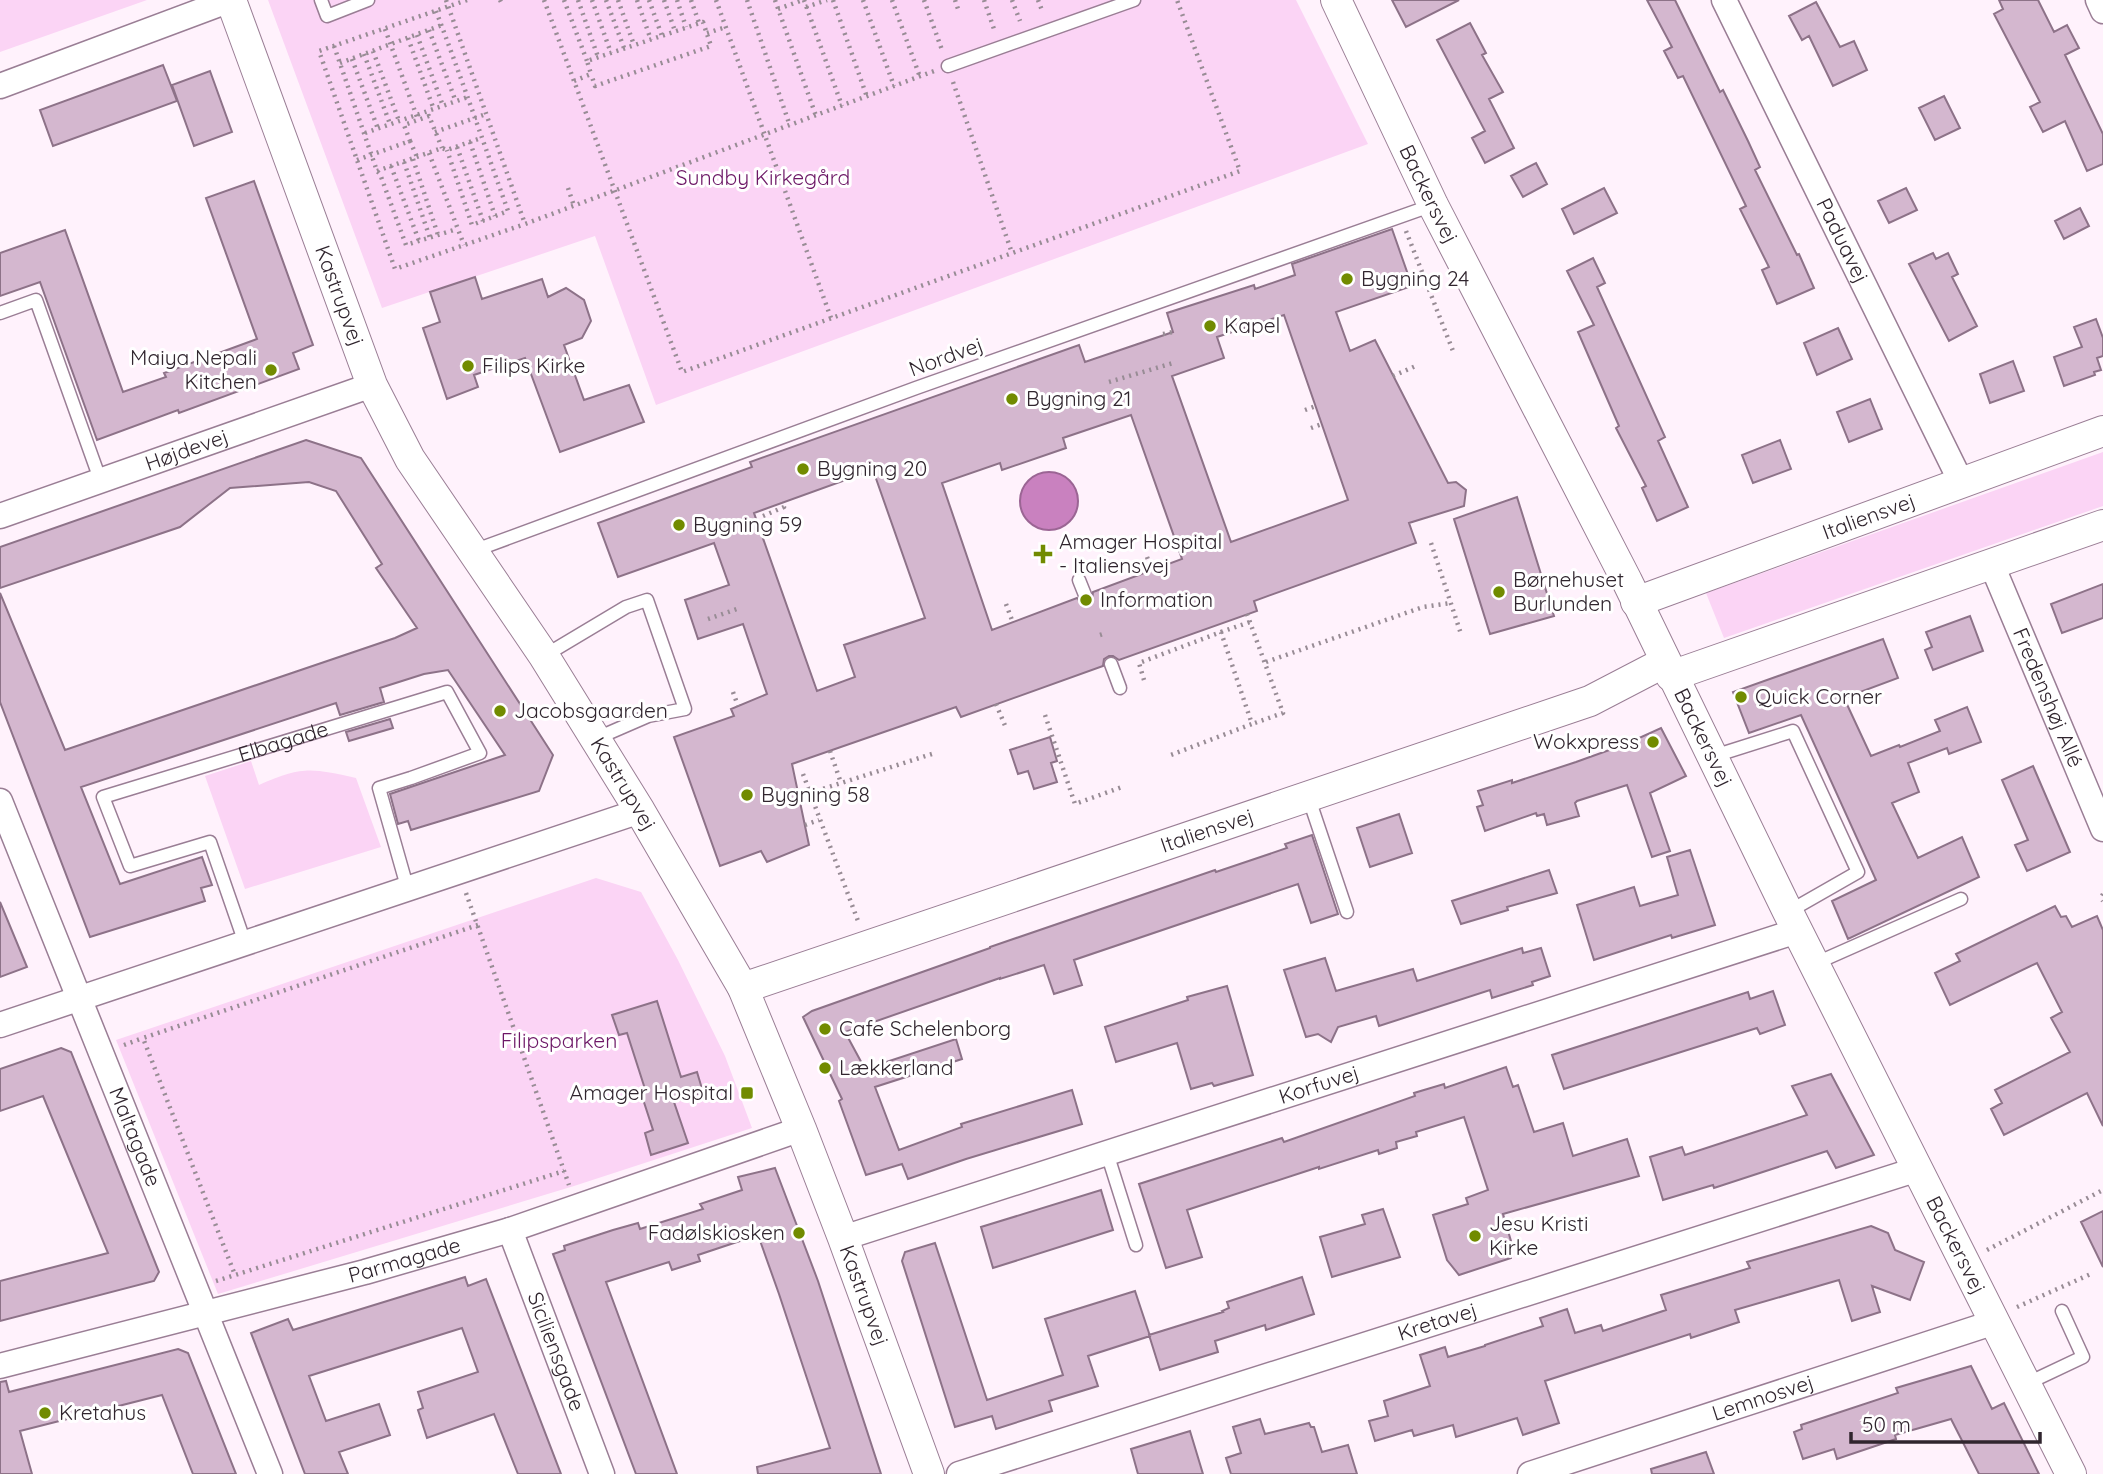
<svg xmlns="http://www.w3.org/2000/svg" width="2103" height="1474" font-family="Quicksand,sans-serif">
<style>
.green{fill:#fbd4f5}
.water{fill:#c981bf;stroke:#9b6594;stroke-width:2}
.building{fill:#d4b7cf;stroke:#8d7288;stroke-width:2;fill-rule:evenodd}
.lines{fill:none;stroke-linecap:round;stroke-linejoin:round}
.service-casing{stroke:#9a7e95;stroke-width:15}
.minor-casing{stroke:#9a7e95;stroke-width:27}
.tertiary-casing{stroke:#9a7e95;stroke-width:32}
.path{stroke:#988c95;stroke-width:4.5;stroke-dasharray:2 5;stroke-linecap:butt}
.service{stroke:#fff;stroke-width:12}
.minor{stroke:#fff;stroke-width:24}
.tertiary{stroke:#fff;stroke-width:30}
.poi-dot{fill:#718b00;stroke:#fff;stroke-width:2.5}
.labels{text-anchor:middle;stroke-width:6;stroke-linejoin:round;paint-order:stroke}
.park-label{font-size:21px;fill:#6d1766;stroke:#fff}
.street-label{font-size:21px;fill:#30252e;stroke:#fff}
.poi-label{font-size:21px;fill:#30252e;stroke:#fff;text-anchor:start}
</style>
<rect width="100%" height="100%" fill="#fff2fc"/>
<path class="green" d="M0,0h147l-147,52z
M268,0h1028l72,144 -712,261 -61,-169 -213,72z
M2103,452v54l-379,132 -18,-45z
M251,761l8,24c44,-19 51,-17 97,-7l25,69 -136,42 -40,-113z
M596,878l45,14 37,68 47,96 27,72 -178,58 -356,108 -102,-254z"/>
<path class="water" d="M1020 501a29 29 0 1 1 58 0a29 29 0 1 1-58 0Z"/>
<path class="building" d="M1392,0h67l-53,27z
M1647,0h28l45,92 3,-2 25,51 12,26 -5,3 42,85 2,-1 15,34 -37,16 -15,-34 7,-3 -29,-58 6,-3 -63,-130 -5,2 -14,-27 8,-4z
M1999,0h39l16,32 13,-7 12,23 -14,7 38,79v30l-16,7 -22,-50 -22,11 -13,-25 10,-5 -46,-88 9,-5z
M1816,2l24,45 14,-6 13,29 -34,16 -24,-50 -7,4 -13,-24z
M1470,23l16,30 -4,2 21,37 -14,7 25,49 -29,15 -13,-25 13,-7 -48,-91z
M163,65l14,36 -124,45 -13,-36z
M210,71l22,61 -38,14 -22,-61z
M1944,96l16,32 -25,12 -16,-32z
M1536,163l11,21 -24,13 -12,-21z
M254,181l59,164 -20,8 6,16 -120,44 -1,-3 -81,30 -57,-158 -40,14v-43l65,-23 58,162 43,-15 -2,-4 93,-34 -51,-141z
M1604,188l13,25 -43,21 -12,-25z
M1906,188l11,22 -28,13 -11,-22z
M2080,208l9,18 -25,13 -9,-18z
M1392,229l20,57 -76,26 14,39 25,-11 73,143 8,-1 10,8 -2,16 -55,17 7,20 -162,58 3,10 -138,49 -6,-4h-4l-5,3 -1,7 -142,51 -5,-10 -164,57 17,81 -42,17 -6,-11 -41,15 -46,-129 60,-21 -3,-7 36,-15 -24,-70 -45,15 -13,-39 44,-15 -15,-42 -96,34 -20,-54 154,-56 -2,-5 329,-117 6,17 88,-30 -6,-19 87,-28 1,4 40,-14 -3,-11zM1284,315l64,185 -117,42 -59,-166 52,-18 -7,-21zM1131,415l51,144 -89,33 -1,8 -4,3 -8,-1 -3,-4 -85,32 -50,-147 58,-20 2,7 64,-22 -3,-10zM873,470l52,148 -81,27 11,32 -38,14 -63,-178z
M1933,253l3,6 12,-6 10,21 -6,3 25,49 -28,15 -40,-77z
M1593,258l12,25 -8,4 68,150 -7,4 30,66 -31,14 -15,-33 4,-2 -30,-58 3,-2 -41,-94 16,-7 -27,-54z
M475,277l7,22 60,-20 6,18 18,-9 18,12 7,21 -9,17 -18,7 20,55 45,-15 15,37 -84,30 -35,-94 -51,17 4,12 -31,12 -24,-71 17,-6 -10,-30z
M2096,319l7,19v18l-6,2 4,12 -7,2 1,3 -31,11 -10,-29 28,-10 -8,-20z
M1838,328l14,31 -35,16 -13,-32z
M2013,361l11,30 -34,12 -10,-29z
M1870,399l12,30 -33,13 -12,-30z
M306,440l55,18 192,297 -14,36 -128,39 -3,-9 -10,3 -8,-30 115,-39 -57,-85 -24,4 -44,14 4,14 -44,13 -4,-12 -255,84 39,97 82,-27 10,28 -11,3 4,13 -115,36 -90,-235v-109l65,157 330,-112 22,-10 -41,-60 6,-4 -46,-73 -27,-9 -79,6 -50,39 -180,61v-41z
M1780,440l11,29 -38,14 -11,-28z
M1517,497l37,119 -64,18 -36,-115z
M2103,584v34l-41,15 -11,-29z
M1970,616l13,35 -50,19 -8,-20 7,-3 -6,-15z
M1883,639l15,39 -54,20 27,58 28,-11 1,2 40,-16 -5,-11 32,-13 14,35 -32,12 -2,-6 -39,15 11,29 -27,11 26,55 44,-21 17,40 -131,62 -16,-38 44,-21 -75,-165 -52,18 -16,-41z
M390,719l3,9 -44,13 -3,-9z
M1661,728l25,48 -36,17 20,58 -18,6 -25,-72 -50,16 -2,2 4,13 -32,9 -3,-11 -7,2 -1,-3 -51,18 -8,-24 6,-2 -5,-14 34,-11v3l64,-21 50,-18z
M1050,737l7,24 -6,2 6,19 -23,7 -6,-18 -10,3 -8,-24z
M2033,766l37,86 -43,19 -12,-26 13,-5 -26,-60z
M1399,814l13,39 -42,14 -13,-39z
M1312,835l26,79 -27,9 -13,-39 -224,76 8,25 -28,9 -10,-29 -44,14v-1l-155,54 20,37 91,-30 6,20 -87,28 24,63 63,-23 -1,-3 111,-34 10,34 -116,35 -58,20 -6,-15 -36,11 -27,-74 3,-2 -39,-82 9,-6 178,-63v-1l225,-77 1,2 71,-24 -2,-4z
M1690,850l25,75 -43,13 -1,-3 -77,25 -17,-55 57,-18 6,19 38,-11 -11,-38z
M1549,870l8,23 -50,14 1,3 -47,14 -9,-23z
M0,902l27,65 -27,10z
M2055,906l6,11 5,-1 6,11 25,-11 6,14v196l-16,-33 -83,42 -13,-26 11,-6 -7,-13 75,-38 -19,-34 11,-6 -25,-49 -87,42 -15,-32 25,-12 -4,-7z
M1522,948l1,5 18,-5 9,28 -18,6 1,3 -41,13 -2,-8 -111,36 -3,-10 -38,11 -7,15 -13,-8 -12,3 -22,-67 41,-12 11,33 77,-22 4,12z
M1227,986l26,89 -39,11 -2,-3 -21,6 -14,-46 -61,19 -11,-35 83,-27 -1,-3z
M1773,991l12,34 -25,9 -3,-6 -193,61 -12,-34 196,-63 2,7z
M657,1001l24,76 16,-5 6,20 -29,10 14,41 -37,12 -6,-22 8,-3 -13,-40 5,-1 -18,-56 -8,2 -7,-20z
M61,1048l10,4 88,220 -5,9 -154,40v-40l108,-28 -65,-157 -43,15v-42z
M1506,1067l7,20 5,-2 16,47 29,-9 10,33 54,-17 12,37 -136,38 8,27v17l-52,17 -12,-15 -14,-45 35,-11 -2,-6 22,-8 -24,-73 -48,15 1,4 -21,6 1,6 -18,6 -1,-4 -59,19v-2l-132,43 15,47 -36,11 -27,-84 143,-46 2,4 131,-46 -1,-3 30,-9 1,4z
M1831,1074l43,81 -38,13 -9,-17 -113,37 -1,-3 -50,15 -13,-43 32,-10 3,8 122,-40 -15,-29z
M775,1168l43,113 63,193h-123l-1,-7 73,-19 -51,-154 -21,-59 -60,20 2,6 -28,9 -3,-8 -63,20 71,192h-41l-83,-220 12,-4 -1,-4 49,-16 25,-7 2,6 63,-20 -3,-5 42,-14 -4,-13z
M1101,1190l12,40 -120,38 -12,-41z
M1383,1209l17,48 -68,20 -12,-40 45,-13 -3,-9z
M2103,1211v56l-22,-45z
M1871,1226l17,7 7,17 29,12 -14,38 -38,-14 8,26 -28,9 -13,-41 -104,30 4,12 -48,16 -1,-4 -145,47 14,42 -36,12 -6,-17 -61,19 -3,-12 -39,11 -2,-6 -37,11 -6,-20 19,-5 -4,-15 46,-15 -10,-31 25,-8 3,10 37,-11v-1l58,-19 -3,-8 27,-9 8,24 26,-8 2,6 63,-21 -5,-15 89,-27 -3,-6z
M935,1243l52,157 76,-25 -18,-56 90,-28 15,45 -62,20 10,30 -49,15 3,10 -56,18 -4,-13 -37,11 -53,-166 3,-9z
M465,1277l3,9 18,-7 75,195h-43l-24,-60 -67,24 -9,-28 5,-2 -5,-16 60,-20 -16,-44 -153,48 17,45 53,-17 11,31 -51,17 9,22h-43l-54,-141 37,-14 5,11z
M1302,1277l12,37 -48,16 -1,-5 -50,16 3,11 -58,18 -11,-35 74,-23 -1,-1 7,-3 -2,-6z
M178,1349l10,4 48,121h-43l-31,-79 -142,36 12,43h-32v-92l6,-1 3,11z
M1971,1366l21,43 12,-6 35,71h-60l-28,-55 -56,16 1,4 -59,20 -3,-10 -31,10 -9,-27 8,-3 -1,-4 97,-32 -2,-5z
M1260,1419l5,15 44,-11 2,4h3l8,25 26,-7 9,29h-126l-5,-16 15,-5 -8,-26z
M1190,1431l13,43h-65l-7,-25z
M1706,1452l8,22h-62l-1,-5z"/>
<g class="lines">
<defs>
<g id="service">
<path d="M321,0l6,16 41,-16"/>
<path d="M948,66l186,-66"/>
<path d="M0,313l36,-13 65,182"/>
<path d="M473,551l443,-163 517,-183"/>
<path d="M1079,580l6,15"/>
<path d="M544,656l82,-49 21,-7 38,109 -37,7 -53,23"/>
<path d="M1111,664l9,24"/>
<path d="M1711,757l82,-26 65,141 -70,40"/>
<path d="M1308,796l39,116"/>
<path id="s1" d="M245,943l-35,-101 -80,24 -27,-69 344,-105 33,61 -69,25 -32,10 29,102"/>
<path d="M1814,964l147,-65"/>
<path d="M1107,1153l29,92"/>
<path d="M2026,1384l57,-27 -21,-46"/>
</g>
<g id="minor">
<path id="s2" d="M1724,0l237,482"/>
<path d="M2098,0l5,11"/>
<path d="M0,86l230,-86"/>
<path id="s3" d="M0,516l372,-131"/>
<path id="s4" d="M1992,565l111,264"/>
<path id="s5" d="M0,801l270,673"/>
<path d="M0,1025l640,-214"/>
<path id="s6" d="M510,1230l92,244"/>
<path id="s7" d="M843,1238l954,-307"/>
<path id="s8" d="M0,1366l365,-94 145,-42 291,-101"/>
<path id="s9" d="M959,1474l959,-305"/>
<path id="s10" d="M1530,1474l465,-152"/>
</g>
<g id="tertiary">
<path id="s11" d="M231,0l141,385 38,74 134,197 96,155 103,177 58,141 42,109 86,236"/>
<path id="s12" d="M1336,0l97,205 194,376 161,331 283,562"/>
<path id="s13" d="M1636,602l467,-171"/>
<path d="M1671,676l432,-151"/>
<path id="s14" d="M743,988l847,-287 75,-39"/>
</g>
</defs>
<use href="#service" class="service-casing"/>
<use href="#minor" class="minor-casing"/>
<use href="#tertiary" class="tertiary-casing"/>
<path class="path" d="M446,0l79,224 409,-153
M467,0l-148,51 76,218 130,-45
M500,0l3,6
M544,0l138,372 558,-201 -63,-171
M564,0l23,61
M578,0l20,57
M592,0l19,53
M606,0l18,48
M618,0l16,45
M637,0l14,40
M649,0l13,36
M664,0l11,31
M677,0l9,27
M691,0l8,23
M716,0l115,318
M747,0l43,126
M775,0l41,116
M804,0l38,106
M833,0l34,97
M863,0l31,86
M892,0l28,77
M924,0l18,50
M955,0l3,9
M984,0l11,32
M1012,0l8,21
M1038,0l5,13
M806,7l21,-7
M778,9l25,-9
M436,11c25,66 48,133 72,200l-36,14 -25,-75
M385,29l32,88
M429,30l27,72
M707,33l19,-6
M417,35l26,71
M408,38l26,72
M334,46l43,125 3,3 26,71 51,-16
M373,51l26,70
M364,54l26,70
M352,59l26,70
M340,63l102,-38
M574,81l17,-7 -4,-13 116,-39 8,24 -116,40 -4,-12
M953,82l59,171
M435,132l51,-18
M365,133l103,-36
M410,141l7,16
M470,142l25,74
M457,147l26,74
M429,153l35,92
M413,159l25,76
M357,160l53,-19 -6,-16 25,-9 13,32
M404,162l26,76
M391,166l28,75
M377,171l65,-23 5,2 34,-12
M568,188l6,18
M1406,231l47,120
M1163,334l10,-2
M1393,376l25,-11
M1109,382l64,-19
M1305,410l11,-4
M1311,428l11,-4
M763,516l21,-9 -2,-5
M1431,543l30,91
M1147,557l5,13
M1006,604l7,19
M1247,614l36,99 -31,11
M708,619l29,-10
M1221,632l29,-10
M1100,635l3,-1
M1266,662l157,-55 28,-4
M1144,680l-5,-17 82,-31 31,92 -81,31
M733,692l5,14
M996,704l10,24
M1045,715l30,89 47,-17
M830,751l11,32
M803,774l55,147
M810,793l125,-40
M805,825l14,-5
M466,893l103,292
M2103,894l-2,4 2,3
M478,925l-335,113 92,237 329,-104
M124,1045l19,-7
M1987,1250l116,-60
M216,1281l19,-6
M2017,1307l76,-34"/>
<use href="#service" class="service"/>
<use href="#minor" class="minor"/>
<use href="#tertiary" class="tertiary"/>
</g>
<g class="poi-dot">
<circle cx="1347" cy="279" r="7"/>
<circle cx="1210" cy="326" r="7"/>
<circle cx="468" cy="366" r="7"/>
<circle cx="271" cy="370" r="7"/>
<circle cx="1012" cy="399" r="7"/>
<circle cx="803" cy="469" r="7"/>
<circle cx="679" cy="525" r="7"/>
<path d="M1039.5 543.5h7v7h7v7h-7v7h-7v-7h-7v-7h7z"/>
<circle cx="1499" cy="592" r="7"/>
<circle cx="1086" cy="600" r="7"/>
<circle cx="1741" cy="697" r="7"/>
<circle cx="500" cy="711" r="7"/>
<circle cx="1653" cy="742" r="7"/>
<circle cx="747" cy="795" r="7"/>
<circle cx="825" cy="1029" r="7"/>
<circle cx="825" cy="1068" r="7"/>
<rect x="740" y="1086" width="14" height="14" rx="3.5"/>
<circle cx="799" cy="1233" r="7"/>
<circle cx="1475" cy="1236" r="7"/>
<circle cx="45" cy="1413" r="7"/>
</g>
<g class="labels">
<g class="park-label">
<text x="763" y="185">Sundby Kirkegård</text>
<text x="559" y="1048">Filipsparken</text>
</g>
<g class="street-label">
<text dy="7" stroke="none"><textPath href="#s12" startOffset="215">Backersvej</textPath></text>
<text dy="7" stroke="none"><textPath href="#s2" startOffset="268">Paduavej</textPath></text>
<text dy="7" stroke="none"><textPath href="#s11" startOffset="315">Kastrupvej</textPath></text>
<text transform="translate(946 357) rotate(-20)" y="7">Nordvej</text>
<text dy="7" stroke="none"><textPath href="#s3" startOffset="198">Højdevej</textPath></text>
<text dy="7" stroke="none"><textPath href="#s13" startOffset="248">Italiensvej</textPath></text>
<text dy="7" stroke="none"><textPath href="#s4" startOffset="144">Fredenshøj Allé</textPath></text>
<text dy="7" stroke="none"><textPath href="#s12" startOffset="824">Backersvej</textPath></text>
<text dy="7" stroke="none"><textPath href="#s1" startOffset="453">Elbagade</textPath></text>
<text dy="7" stroke="none"><textPath href="#s11" startOffset="882">Kastrupvej</textPath></text>
<text dy="7" stroke="none"><textPath href="#s14" startOffset="490">Italiensvej</textPath></text>
<text dy="7" stroke="none"><textPath href="#s7" startOffset="500">Korfuvej</textPath></text>
<text dy="7" stroke="none"><textPath href="#s5" startOffset="362">Maltagade</textPath></text>
<text dy="7" stroke="none"><textPath href="#s12" startOffset="1391">Backersvej</textPath></text>
<text dy="7" stroke="none"><textPath href="#s8" startOffset="418">Parmagade</textPath></text>
<text dy="7" stroke="none"><textPath href="#s11" startOffset="1449">Kastrupvej</textPath></text>
<text dy="7" stroke="none"><textPath href="#s9" startOffset="502">Kretavej</textPath></text>
<text dy="7" stroke="none"><textPath href="#s6" startOffset="130">Siciliensgade</textPath></text>
<text dy="7" stroke="none"><textPath href="#s10" startOffset="245">Lemnosvej</textPath></text>
</g>
<g class="poi-label">
<text x="1361" y="286">Bygning 24</text>
<text x="1224" y="333">Kapel</text>
<text x="257" y="365" text-anchor="end">Maiya Nepali<tspan x="257" dy="24">Kitchen</tspan></text>
<text x="482" y="373">Filips Kirke</text>
<text x="1026" y="406">Bygning 21</text>
<text x="817" y="476">Bygning 20</text>
<text x="693" y="532">Bygning 59</text>
<text x="1059" y="549">Amager Hospital<tspan x="1059" dy="24">- Italiensvej</tspan></text>
<text x="1513" y="587">Børnehuset<tspan x="1513" dy="24">Burlunden</tspan></text>
<text x="1100" y="607">Information</text>
<text x="1755" y="704">Quick Corner</text>
<text x="514" y="718">Jacobsgaarden</text>
<text x="1639" y="749" text-anchor="end">Wokxpress</text>
<text x="761" y="802">Bygning 58</text>
<text x="839" y="1036">Cafe Schelenborg</text>
<text x="839" y="1075">Lækkerland</text>
<text x="733" y="1100" text-anchor="end">Amager Hospital</text>
<text x="1489" y="1231">Jesu Kristi<tspan x="1489" dy="24">Kirke</tspan></text>
<text x="785" y="1240" text-anchor="end">Fadølskiosken</text>
<text x="59" y="1420">Kretahus</text>
</g>
</g>
<path d="M1851 1432v10h189v-10" fill="none" stroke="#30252e" stroke-width="3.5"/>
<text x="1862" y="1432" font-size="21" fill="#30252e" stroke="#ffffff" stroke-width="5" paint-order="stroke">50 m</text>
</svg>
